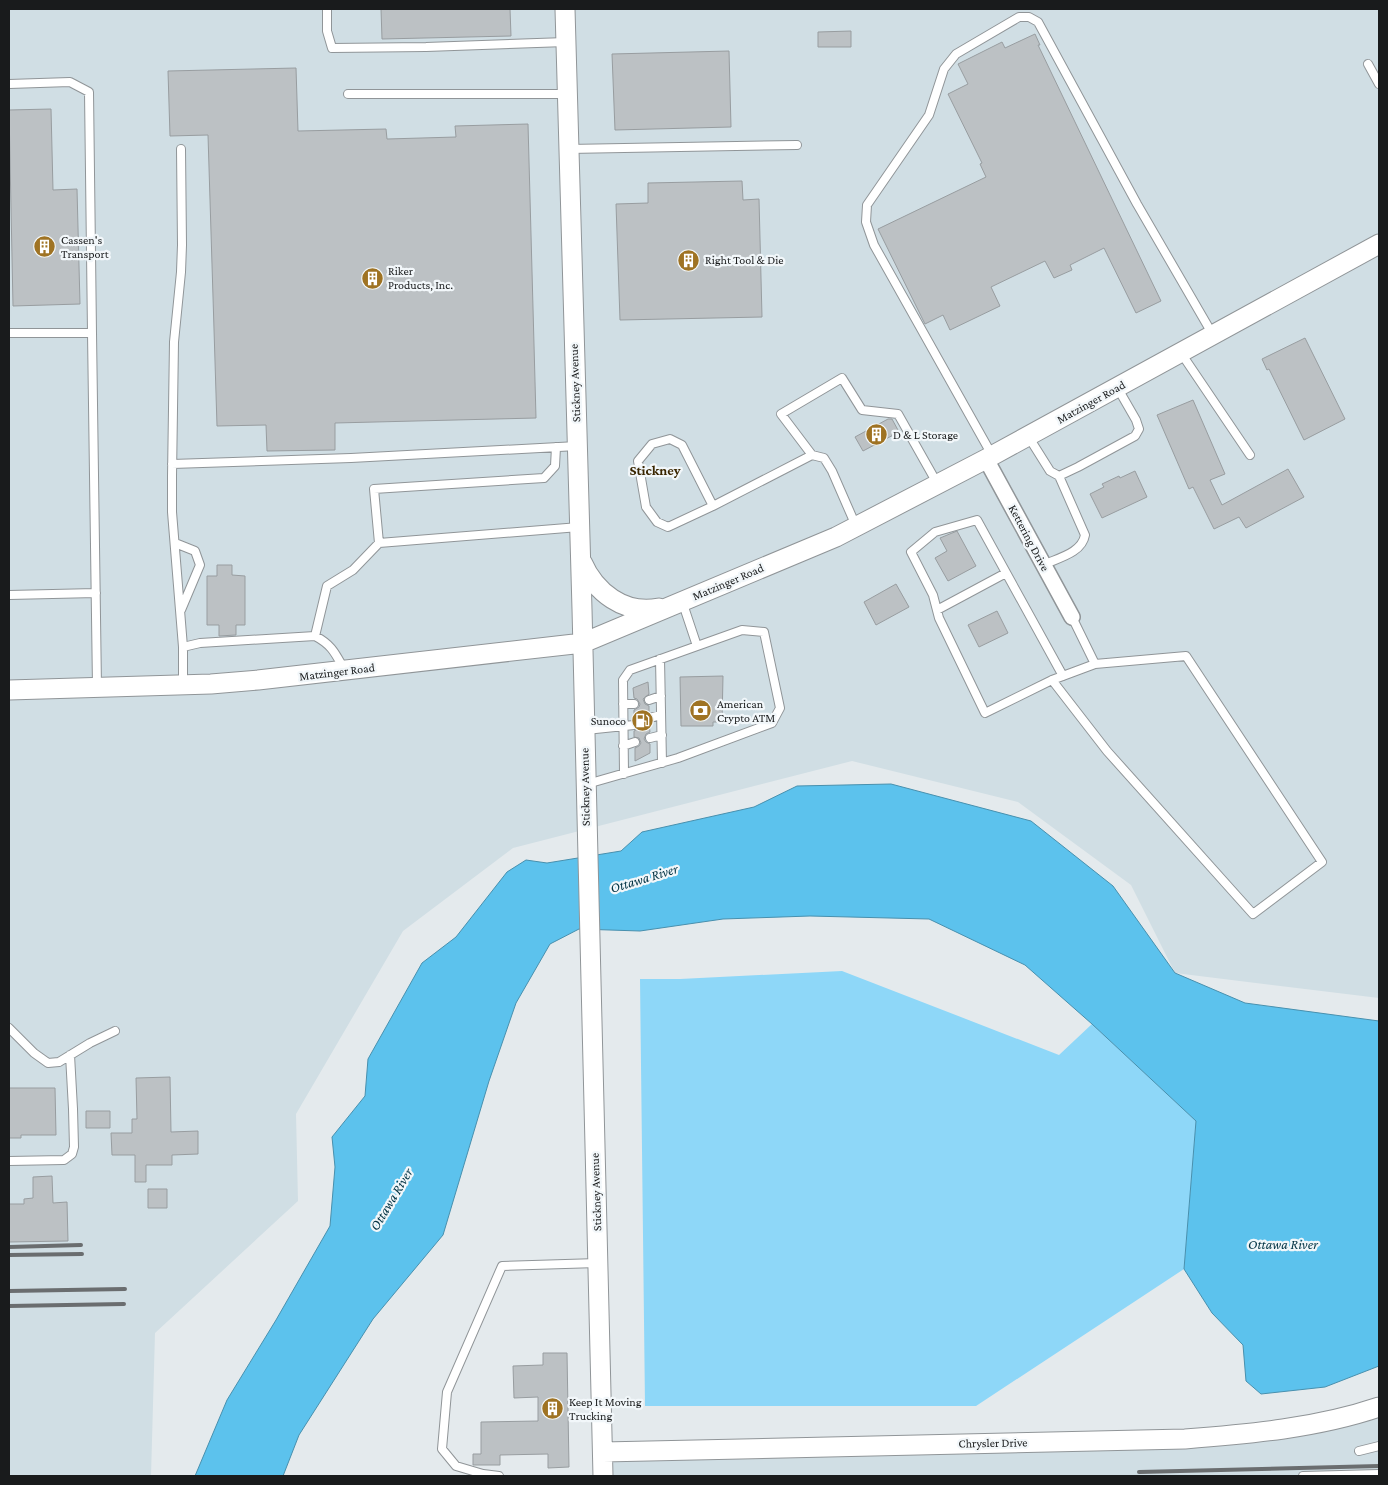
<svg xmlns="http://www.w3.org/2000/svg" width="1388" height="1485" font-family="'Crimson Pro',serif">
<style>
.built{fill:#d0dee4}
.green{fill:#8ed7f8}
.water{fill:#5cc2ed;stroke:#4890ae}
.building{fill:#bcc1c4;stroke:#989da0}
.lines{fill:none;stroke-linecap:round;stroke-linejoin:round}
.service-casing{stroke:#909598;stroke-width:10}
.minor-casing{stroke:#909598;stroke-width:18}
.tertiary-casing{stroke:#909598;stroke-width:21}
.service{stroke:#fff;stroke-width:8}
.minor{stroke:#fff;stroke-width:15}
.tertiary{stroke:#fff;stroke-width:19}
.rail{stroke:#6a6d6f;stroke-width:4}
.labels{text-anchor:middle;stroke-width:4.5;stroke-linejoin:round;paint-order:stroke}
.poi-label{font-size:12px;fill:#191b1c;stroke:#f2f7fa;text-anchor:start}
.street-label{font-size:12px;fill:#191b1c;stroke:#f2f7fa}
.neighbourhood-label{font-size:14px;font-weight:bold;fill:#3a2600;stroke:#f2f7fa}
.water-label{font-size:14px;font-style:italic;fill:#023344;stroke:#f2f7fa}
</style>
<rect width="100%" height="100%" fill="#e4eaed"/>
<path class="built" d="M9,9h1370v989l-204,-25 -44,-88 -113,-83 -166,-41 -339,87 -110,83 -107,183 2,87 -143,132 -4,143h-142z
M1379,1407v69h-775l-1,-24 582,-13z"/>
<path class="green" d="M842,971l217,84 33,-31 104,97 -12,148 -208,137h-331l-5,-427h40z"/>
<path class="water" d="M891,784l140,37 82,65 62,87 70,30 134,18v345l-54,21 -64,7 -15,-13 -3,-36 -31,-32 -28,-44 12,-148 -104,-97 -67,-59 -96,-46 -119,-3 -87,3 -83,12 -61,-2 -29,15 -34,59 -27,78 -46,154 -70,84 -74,116 -16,41h-88l32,-76 49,-80 54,-94 5,-59 -3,-30 33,-41 3,-37 54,-96 34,-26 51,-65 19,-12 21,3 74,-12 21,-19 112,-25 43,-21z"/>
<path class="building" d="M381,9h129l1,27 -129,3z
M851,31v16h-33v-15z
M1035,34l5,11h-2l123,256 -25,12 -32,-65 -34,17 2,5 -18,8 -9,-17 -54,26 9,19 -50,24 -7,-15 -18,9 -47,-95 108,-52 -6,-13 2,-1 -34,-69 20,-10 -10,-20 44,-22 3,6z
M729,51l2,76 -116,3 -3,-76z
M296,68l2,63 88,-2 1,10 69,-2 -1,-11 73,-2 8,294 -201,5v27l-68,1 -1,-26 -49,1 -9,-291 -38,1 -2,-65z
M51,109l2,81 24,-1 3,115 -67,2 -4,-196z
M742,181l1,19 16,-1 3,118 -142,3 -4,-116 32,-1v-20z
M1305,338l40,81 -41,21 -35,-71 -2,1 -5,-11z
M1193,400l32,74 -15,6 12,25 66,-36 16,28 -58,31 -7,-11 -25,12 -21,-42 -4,2 -32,-74z
M888,419h4l7,13 -36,19 -8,-14z
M1135,471l12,26 -45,21 -12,-24 14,-7 -2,-3 17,-8 1,2z
M957,531l19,35 -28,15 -13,-23 12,-7 -7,-13z
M217,565h15v10l13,1v49h-9v10l-17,1v-11h-12v-49h10z
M896,584l13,23 -33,18 -12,-23z
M997,611l11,22 -29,14 -11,-22z
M723,676l-1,46h-9v4h-32l-1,-49z
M648,682l1,12 -6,5 2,5 4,2v6l-4,2 -2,5 2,3 4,2 1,8 -4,2 -2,5 2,3 4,2v9l-15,8v-13l4,-2 2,-3 -2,-5 -5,-1v-6l4,-2 2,-4 -2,-4 -4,-2v-9l5,-3 1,-3 -3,-5 -3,-1 -1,-10z
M170,1077l1,55 27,-1v23l-26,1v10h-26v17h-11v-27h-23l-1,-22h21v-14h5l-1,-41z
M9,1088h46l1,47h-35v3h-12z
M86,1111h24v17h-24z
M52,1176l1,27 14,-1 1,39 -59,1v-38h15v-5l9,-1v-21z
M148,1189h19v19h-19z
M543,1353h24l2,114 -21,1v-14l-48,1v10h-27v-11h8v-32l57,-1v-24l-24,1 -1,-32 30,-1z"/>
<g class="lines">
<defs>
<path id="service" d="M327,9v22l5,17 94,-1 140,-5
M1368,64l11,20
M9,84l61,-2 19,10 3,241
M348,94h219
M181,149l1,96 -1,27 -7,70 -2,134v36l11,135v38
M568,149l229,-4
M9,333h83l5,354
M1181,353l69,102
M1028,436l22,35 9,5 19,-9 57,-31 4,-7 -3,-9 -19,-33
M992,455l-118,-210 -8,-23 1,-17 62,-90 15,-46 12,-15 63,-37h10l9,5 99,182 76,131
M172,464l179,-6 226,-12
M713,506l-31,-61 -12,-6 -18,5 -14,17 8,46 11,15 11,5 45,-21 99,-51
M856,526l-24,-55 -8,-13 -12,-3 -31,-41 61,-36 20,32 36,4 39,69
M175,543l20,8 5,14 -19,45
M379,543l-5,-54 170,-11 11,-12 1,-19
M1043,565c15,-7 39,-12 42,-30l-26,-59
M9,595l87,-2
M682,601l15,45
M937,610l69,-37
M315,636l12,-50 26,-16 26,-27 200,-16
M183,647l17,-4 115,-7c17,9 20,17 29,33
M660,659l2,104
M1063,676l-86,-156 -42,12 -24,20 22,43 6,23 46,95 67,-33 43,-16
M1052,680l55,71 146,163 69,-52 -136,-206 -91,8 -23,-47
M649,700l12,-4
M623,704h11
M649,718l12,-3
M586,730l48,-5
M650,738l12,-3
M623,746l12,-4
M587,784l91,-26 94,-35 8,-15 -16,-76 -22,-2 -112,40 -7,10 1,94
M9,1028l25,25 14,10 11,-1 31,-19 25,-12
M9,1161l55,-1 8,-6 2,-7 -1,-38 -3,-54
M1359,1451l20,-5
M499,1476l-16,-2 -27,-8 -14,-17 5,-57 55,-126 96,-3
M1303,1476l76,-2"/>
<path id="minor" d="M986,459l86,158"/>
<path id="tertiary" d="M565,9l17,600 21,867
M582,562c13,30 42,53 77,46
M9,690l202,-6 47,-4 325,-37 253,-106 150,-78 393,-215
M603,1452l582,-13c65,-5 132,-11 194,-32"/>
</defs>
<use href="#service" class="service-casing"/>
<use href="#minor" class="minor-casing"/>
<use href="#tertiary" class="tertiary-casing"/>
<use href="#service" class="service"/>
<use href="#minor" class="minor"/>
<use href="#tertiary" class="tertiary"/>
<path class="rail" d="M9,1247l72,-2
M9,1255l73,-1
M9,1291l116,-2
M9,1306l115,-2
M1139,1472l240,-6"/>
</g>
<defs>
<symbol id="building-disc" viewBox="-11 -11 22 22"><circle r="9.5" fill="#9f7323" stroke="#f2f7fa"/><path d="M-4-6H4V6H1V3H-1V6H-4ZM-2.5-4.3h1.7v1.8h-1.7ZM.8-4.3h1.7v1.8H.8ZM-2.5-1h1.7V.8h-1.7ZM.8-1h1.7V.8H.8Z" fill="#fff"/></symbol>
<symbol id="bank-disc" viewBox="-11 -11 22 22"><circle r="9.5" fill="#9f7323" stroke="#f2f7fa"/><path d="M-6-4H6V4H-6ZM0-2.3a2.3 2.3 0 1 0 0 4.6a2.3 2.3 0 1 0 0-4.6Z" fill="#fff"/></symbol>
<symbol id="fuel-disc" viewBox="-11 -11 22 22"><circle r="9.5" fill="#9f7323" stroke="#f2f7fa"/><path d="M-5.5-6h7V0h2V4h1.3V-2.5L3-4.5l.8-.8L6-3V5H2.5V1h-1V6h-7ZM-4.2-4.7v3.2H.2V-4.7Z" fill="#fff"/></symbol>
</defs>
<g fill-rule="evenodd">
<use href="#building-disc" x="32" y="234" width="25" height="25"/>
<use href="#building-disc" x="676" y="248" width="25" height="25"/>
<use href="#building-disc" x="360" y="266" width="25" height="25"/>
<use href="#building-disc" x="864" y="422" width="25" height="25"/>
<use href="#bank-disc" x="688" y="698" width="25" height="25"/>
<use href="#fuel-disc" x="630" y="708" width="25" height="25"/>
<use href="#building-disc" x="540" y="1396" width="25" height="25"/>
</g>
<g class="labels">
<g class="poi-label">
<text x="61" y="244">Cassen's<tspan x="61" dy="14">Transport</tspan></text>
<text x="705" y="264">Right Tool &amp; Die</text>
<text x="388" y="275">Riker<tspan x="388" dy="14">Products, Inc.</tspan></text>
<text x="893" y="439">D &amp; L Storage</text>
<text x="717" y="708">American<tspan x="717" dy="14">Crypto ATM</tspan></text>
<text x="626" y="725" text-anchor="end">Sunoco</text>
<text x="569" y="1406">Keep It Moving<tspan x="569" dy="14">Trucking</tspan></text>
</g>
<g class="street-label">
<text transform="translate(575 383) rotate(-92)" y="4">Stickney Avenue</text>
<text transform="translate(1091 402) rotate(-29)" y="4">Matzinger Road</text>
<text transform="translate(1029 538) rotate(62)" y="4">Kettering Drive</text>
<text transform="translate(728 582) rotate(-23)" y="4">Matzinger Road</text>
<text transform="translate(337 672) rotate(-7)" y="4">Matzinger Road</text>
<text transform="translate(585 787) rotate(-91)" y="4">Stickney Avenue</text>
<text transform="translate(596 1192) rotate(-92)" y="4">Stickney Avenue</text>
<text transform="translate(993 1443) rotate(-1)" y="4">Chrysler Drive</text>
</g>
<g class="neighbourhood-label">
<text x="655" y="475">Stickney</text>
</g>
<g class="water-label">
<text transform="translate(644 878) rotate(-17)" y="5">Ottawa River</text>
<text transform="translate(391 1199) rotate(-59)" y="5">Ottawa River</text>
<text x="1283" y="1249">Ottawa River</text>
</g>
</g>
<rect width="1388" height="1485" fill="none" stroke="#191b1c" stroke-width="20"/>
</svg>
